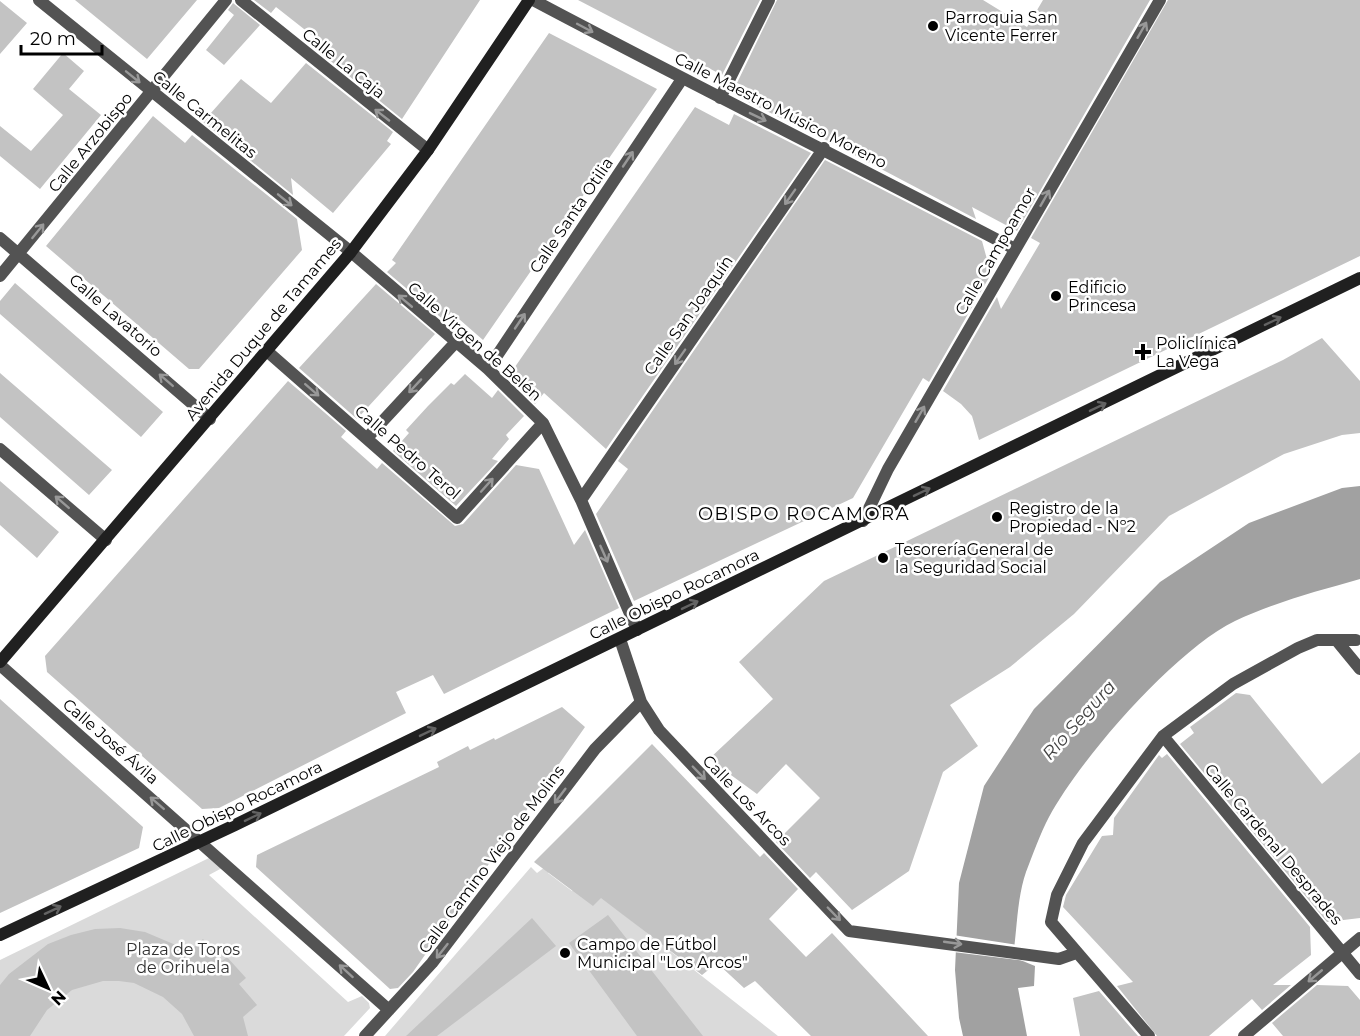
<svg xmlns="http://www.w3.org/2000/svg" width="1360" height="1036" font-family="Montserrat,sans-serif">
<style>
.green{fill:#dadada}
.water{fill:#a1a1a1}
.pier{fill:#fff}
.building{fill:#c3c3c3}
.lines{fill:none;stroke-linecap:round;stroke-linejoin:round}
.street{stroke:#535353;stroke-width:12}
.secondary{stroke:#202020;stroke-width:12}
.oneway{stroke:#989898}
.oneway2{stroke:#636363}
.poi-dot{fill:#000;stroke:#fff;stroke-width:2}
.labels{text-anchor:middle;stroke-width:5;stroke-linejoin:round;paint-order:stroke}
.poi-label{font-size:16px;fill:#000;stroke:#fff;text-anchor:start}
.street-label{font-size:16px;fill:#000;stroke:#fff}
.park-label{font-size:16px;fill:#313131;stroke:#fff}
.neighbourhood-label{font-size:18px;letter-spacing:1.5px;fill:#000;stroke:#fff}
.water-label{font-size:18px;font-style:italic;fill:#424242;stroke:#fff}
</style>
<rect width="100%" height="100%" fill="#fff"/>
<path class="green" d="M209,858l13,10 -13,7 139,127 14,-6 7,7 1,5 -26,28h-344v-76z
M531,867l6,6 8,-6 5,3 -2,3 24,18 9,-10 197,155h-393z"/>
<path class="water" d="M1360,486v93c-42,12 -85,23 -125,42 -60,29 -155,138 -186,196 -9,17 -16,37 -23,55 -9,26 -9,58 -13,85l22,9 -1,20 -16,2 9,48h-64l-4,-18 -4,-48 4,-87 25,-97 50,-77 126,-127 89,-59 93,-35z"/>
<path class="pier" d="M953,935l65,10 -2,11 18,6 -81,-10z"/>
<path class="building" d="M75,0h122l-50,59z
M254,0h226l-78,119 -85,-69 6,-6 -47,-37 -5,6z
M578,0h182l-38,75z
M777,0h206l44,27 16,-27h107l-133,231 -45,-24 4,12 -148,-78 -86,-42 6,-11 -11,-5z
M1168,0h192v256l-381,184 -7,-24 -11,-12 -18,-13 54,-94 4,12 39,-66 -9,-5z
M0,1l27,22 -27,31z
M233,3l27,22 -36,40 -18,-15 28,-35 -6,-5z
M549,33l108,56 -174,251 -32,-28 -6,9 -58,-49 9,-9 -4,-3z
M63,53l21,18 -15,18 32,26 -61,74 -40,-33v-30l31,25 32,-36 -30,-26z
M306,63l87,69 -6,9 4,3 -58,69 -42,-35 2,17 -90,-73 38,-43 30,24z
M695,107l34,18 5,-11 77,39 -205,296 -62,-56 -9,11 -27,-27z
M153,116l32,27 7,-8 105,84 5,31 -103,119h-10l-143,-123z
M825,160l157,81 9,33 -62,108 -6,-4 -70,120 -219,103 -38,-87 32,-45 -10,-8z
M15,283l148,129 -22,25 -141,-123v-13z
M376,284l59,50 -78,85 -58,-51z
M1322,338l38,43v52l-18,2 -58,19 -115,62 -95,98 -64,53 -60,38 28,41 -35,26 -34,99 -57,39 -36,-38 -6,6 -34,-36 44,-44 -34,-34 -29,30 -48,-35 64,-60 -34,-37 85,-81 459,-221z
M0,373l112,97 -23,25 -89,-78z
M465,374l27,24 6,-8 26,26 -18,19 3,4 -17,20 6,2 -42,45 -63,-55 16,-18 -3,-3 22,-24 23,-23 3,2z
M288,381l58,50 -5,6 36,32 5,-6 73,63 8,-2 53,-59 23,4 35,76 11,-15 34,78 -175,86 -11,-19 -37,17 10,21 -187,95 -17,1 -155,-137 -2,-16z
M0,481l59,51 -22,26 -37,-33z
M1236,693l14,2 72,89 38,-32v166l-33,4 -147,-178 14,-11 -4,-6z
M0,699l143,128 -4,21 -139,65z
M562,707l23,20 -172,245 -15,16 -8,1 -134,-122 1,-12 182,-88 -2,-5 31,-16 2,4 24,-12 1,2z
M652,744l108,113 4,-4 34,36 -29,30 37,38 26,-24 96,103h-117l-56,-55 -11,7 -27,-25 -15,12 -101,-77 -8,8 -59,-44z
M1167,754l143,173 1,28 -38,30h18l-29,25 -10,-11 -43,37h-52l-40,-50 16,-4 -70,-75 3,-12 36,-59 11,-1 1,-17 45,-63 3,3z
M608,915l95,121h-66l-68,-93z
M532,918l24,28 -119,90h-31z
M120,928l25,4 45,19 13,-12 19,22 5,-4 19,21 -7,6 18,21 -14,12 5,19h-54l-12,-22 -19,-17 -29,-14 -15,-2h-16l-31,9 -25,20 -17,26h-30v-51l9,-11 39,-30 23,-9 24,-6z
M1317,985l31,1 12,14v36h-77l-11,-13z
M1099,991l39,45h-58l-7,-38z"/>
<g class="lines">
<path class="street" d="M39,0l312,252 137,117 55,54 38,77 56,130
M241,0l187,150
M533,0c160,85 322,165 482,249
M720,98l49,-98
M0,238l210,181
M0,276l226,-276
M268,352l189,166 86,-95
M488,369l194,-290
M367,438l88,-95
M0,449l106,91
M581,500l243,-352
M863,521l25,-52 272,-469
M620,639l21,63 18,28 190,201 210,28 17,-6
M1337,641l23,28
M0,665l389,345
M1163,736l197,238
M365,1036l67,-73 163,-214 46,-47
M1149,1036l-98,-114 6,-27 26,-52 80,-107 70,-52 65,-36 19,-8h39
M1244,1036l116,-98"/>
<path class="secondary" d="M0,662l351,-410 77,-102 101,-150
M0,935l235,-110 1125,-547"/>
</g>
<defs><path id="oneway-shaft" d="M-6 0H5M1.5-3L5.5 0L1.5 3" fill="none" stroke-width="1.6" stroke-linecap="round" stroke-linejoin="round" transform="scale(1.5)"/></defs>
<g class="oneway">
<use href="#oneway-shaft" transform="translate(585 28) rotate(28)"/>
<use href="#oneway-shaft" transform="translate(1142 30) rotate(-60)"/>
<use href="#oneway-shaft" transform="translate(133 77) rotate(39)"/>
<use href="#oneway-shaft" transform="translate(382 115) rotate(-142)"/>
<use href="#oneway-shaft" transform="translate(758 117) rotate(26)"/>
<use href="#oneway-shaft" transform="translate(628 159) rotate(-56)"/>
<use href="#oneway-shaft" transform="translate(790 197) rotate(125)"/>
<use href="#oneway-shaft" transform="translate(1045 198) rotate(-60)"/>
<use href="#oneway-shaft" transform="translate(285 200) rotate(39)"/>
<use href="#oneway-shaft" transform="translate(38 231) rotate(-51)"/>
<use href="#oneway-shaft" transform="translate(405 301) rotate(-140)"/>
<use href="#oneway-shaft" transform="translate(520 321) rotate(-56)"/>
<use href="#oneway-shaft" transform="translate(680 357) rotate(125)"/>
<use href="#oneway-shaft" transform="translate(166 380) rotate(-139)"/>
<use href="#oneway-shaft" transform="translate(415 386) rotate(133)"/>
<use href="#oneway-shaft" transform="translate(312 390) rotate(41)"/>
<use href="#oneway-shaft" transform="translate(920 414) rotate(-60)"/>
<use href="#oneway-shaft" transform="translate(487 485) rotate(-48)"/>
<use href="#oneway-shaft" transform="translate(62 502) rotate(-139)"/>
<use href="#oneway-shaft" transform="translate(604 554) rotate(66)"/>
<use href="#oneway-shaft" transform="translate(699 773) rotate(46)"/>
<use href="#oneway-shaft" transform="translate(560 796) rotate(127)"/>
<use href="#oneway-shaft" transform="translate(157 803) rotate(-139)"/>
<use href="#oneway-shaft" transform="translate(834 914) rotate(46)"/>
<use href="#oneway-shaft" transform="translate(953 943) rotate(8)"/>
<use href="#oneway-shaft" transform="translate(442 951) rotate(128)"/>
<use href="#oneway-shaft" transform="translate(346 971) rotate(-138)"/>
<use href="#oneway-shaft" transform="translate(1315 976) rotate(140)"/>
</g>
<g class="oneway2">
<use href="#oneway-shaft" transform="translate(1273 321) rotate(-26)"/>
<use href="#oneway-shaft" transform="translate(1098 407) rotate(-26)"/>
<use href="#oneway-shaft" transform="translate(922 492) rotate(-26)"/>
<use href="#oneway-shaft" transform="translate(690 605) rotate(-26)"/>
<use href="#oneway-shaft" transform="translate(428 732) rotate(-26)"/>
<use href="#oneway-shaft" transform="translate(253 817) rotate(-26)"/>
<use href="#oneway-shaft" transform="translate(53 910) rotate(-25)"/>
</g>
<g class="poi-dot">
<circle cx="933" cy="26" r="6"/>
<circle cx="1056" cy="296" r="6"/>
<path d="M1140 343h6v6h6v6h-6v6h-6v-6h-6v-6h6z"/>
<circle cx="997" cy="517" r="6"/>
<circle cx="883" cy="558" r="6"/>
<circle cx="565" cy="953" r="6"/>
</g>
<g class="labels">
<g class="poi-label">
<text x="945" y="23">Parroquia San<tspan x="945" dy="18">Vicente Ferrer</tspan></text>
<text x="1068" y="293">Edificio<tspan x="1068" dy="18">Princesa</tspan></text>
<text x="1156" y="349">Policlínica<tspan x="1156" dy="18">La Vega</tspan></text>
<text x="1009" y="514">Registro de la<tspan x="1009" dy="18">Propiedad - Nº2</tspan></text>
<text x="895" y="555">TesoreríaGeneral de<tspan x="895" dy="18">la Seguridad Social</tspan></text>
<text x="577" y="950">Campo de Fútbol<tspan x="577" dy="18">Municipal "Los Arcos"</tspan></text>
</g>
<g class="street-label">
<text transform="translate(344 63) rotate(39)" y="6">Calle La Caja</text>
<text transform="translate(781 110) rotate(27)" y="6">Calle Maestro Músico Moreno</text>
<text transform="translate(205 114) rotate(39)" y="6">Calle Carmelitas</text>
<text transform="translate(90 142) rotate(-51)" y="6">Calle Arzobispo</text>
<text transform="translate(571 215) rotate(-56)" y="6">Calle Santa Otilia</text>
<text transform="translate(995 251) rotate(-60)" y="6">Calle Campoamor</text>
<text transform="translate(116 315) rotate(41)" y="6">Calle Lavatorio</text>
<text transform="translate(688 315) rotate(-55)" y="6">Calle San Joaquín</text>
<text transform="translate(263 329) rotate(-50)" y="6">Avenida Duque de Tamames</text>
<text transform="translate(475 341) rotate(41)" y="6">Calle Virgen de Belén</text>
<text transform="translate(408 452) rotate(41)" y="6">Calle Pedro Terol</text>
<text transform="translate(674 594) rotate(-26)" y="6">Calle Obispo Rocamora</text>
<text transform="translate(111 741) rotate(41)" y="6">Calle José Ávila</text>
<text transform="translate(747 800) rotate(46)" y="6">Calle Los Arcos</text>
<text transform="translate(237 806) rotate(-26)" y="6">Calle Obispo Rocamora</text>
<text transform="translate(1274 844) rotate(50)" y="6">Calle Cardenal Desprades</text>
<text transform="translate(491 859) rotate(-53)" y="6">Calle Camino Viejo de Molins</text>
</g>
<g class="park-label">
<text x="183" y="955">Plaza de Toros<tspan x="183" dy="18">de Orihuela</tspan></text>
</g>
<g class="neighbourhood-label">
<text x="804" y="520">OBISPO ROCAMORA</text>
</g>
<g class="water-label">
<text transform="translate(1079 720) rotate(-48)" y="6">Río Segura</text>
</g>
</g>
<g transform="translate(48 988) rotate(134)" stroke="#ffffff" stroke-width="4.5" paint-order="stroke">
<path d="M0-4.5L10 22L0 15L-10 22Z" fill="#000000"/>
<text y="-9" font-size="16" font-weight="bold" text-anchor="middle" fill="#000000">N</text>
</g>
<path d="M21 45v9h81v-9" fill="none" stroke="#000000" stroke-width="3"/>
<text x="30" y="45" font-size="18" fill="#000000" stroke="#ffffff" stroke-width="4.5" paint-order="stroke">20 m</text>
</svg>
